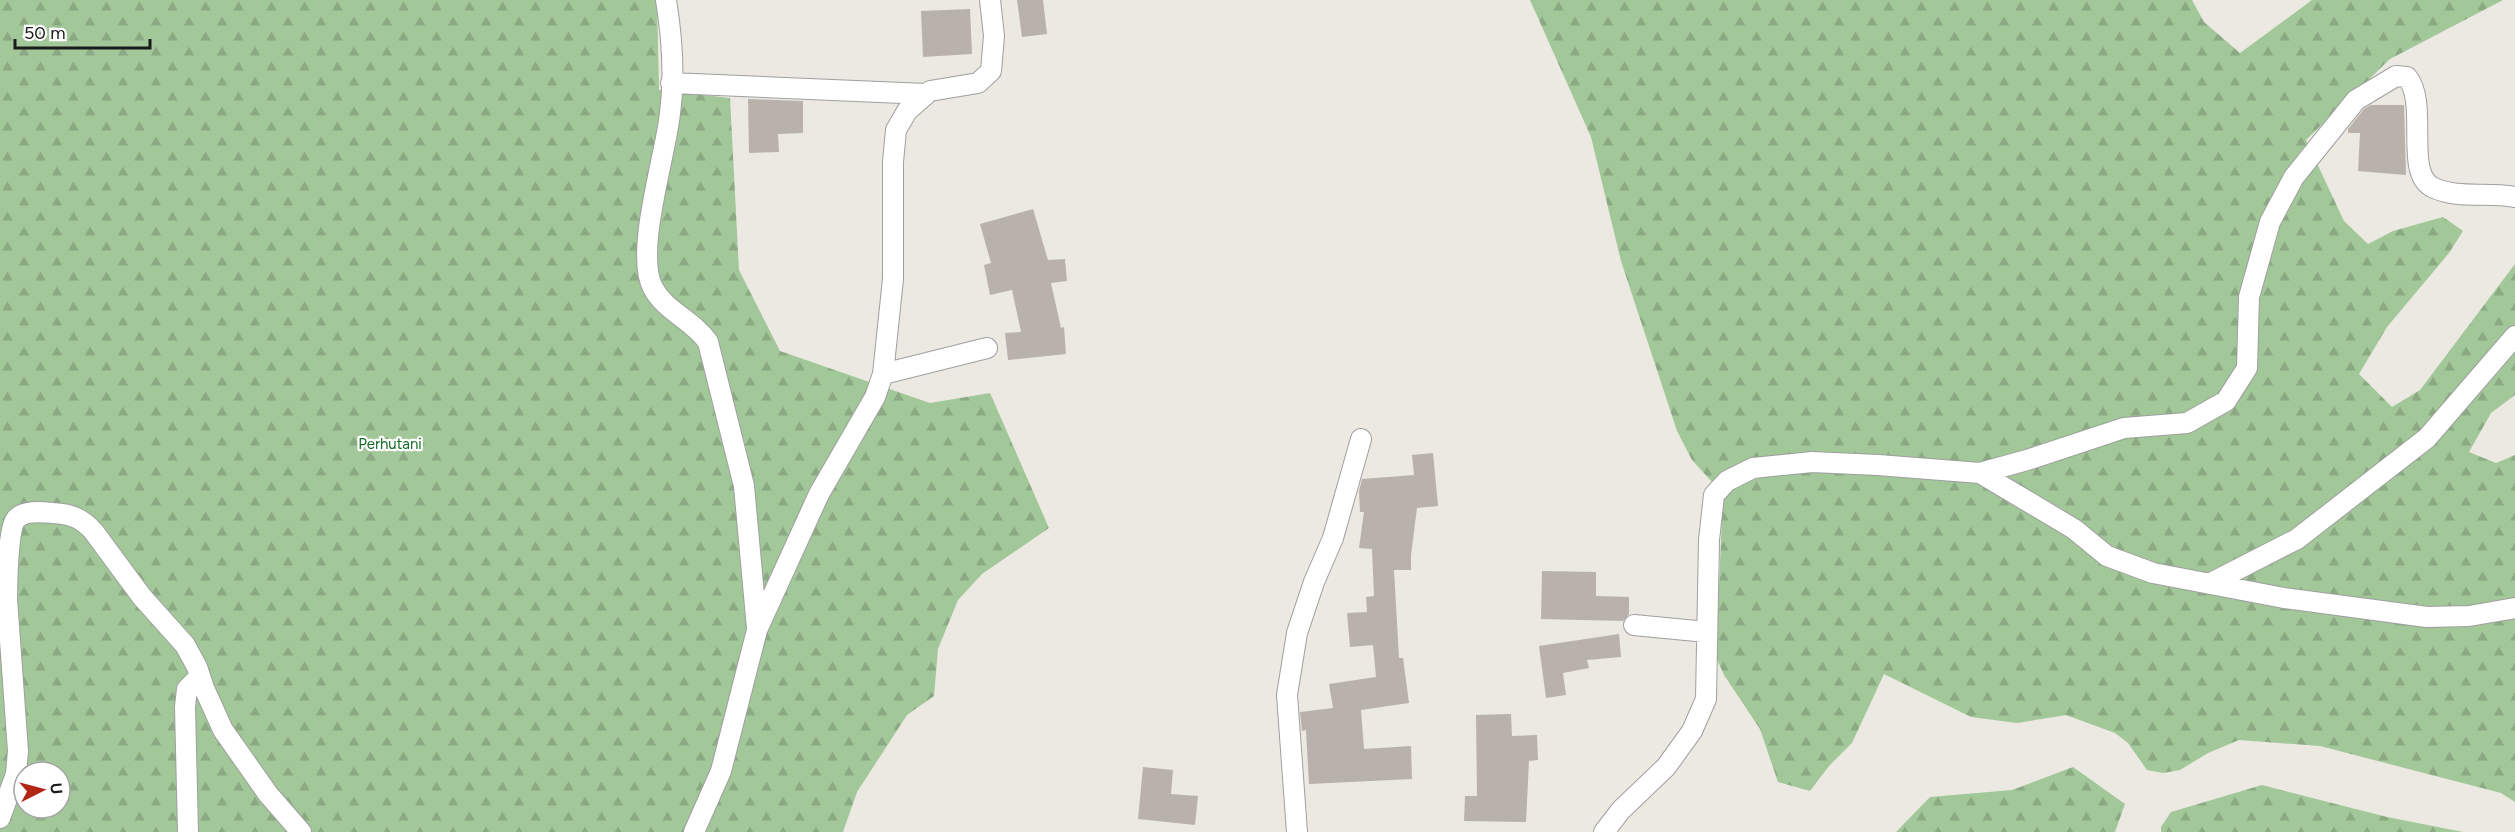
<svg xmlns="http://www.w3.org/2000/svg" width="2515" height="832" font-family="Figtree,sans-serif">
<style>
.forest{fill:url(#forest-firs);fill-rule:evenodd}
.building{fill:#b8b2ab}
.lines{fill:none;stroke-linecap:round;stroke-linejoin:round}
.minor-casing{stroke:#9f9f9f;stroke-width:22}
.minor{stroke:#fff;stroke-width:20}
.labels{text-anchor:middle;stroke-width:4.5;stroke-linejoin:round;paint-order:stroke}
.park-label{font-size:15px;fill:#156c26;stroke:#fff}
</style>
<defs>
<pattern id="forest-firs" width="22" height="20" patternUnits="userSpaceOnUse" patternTransform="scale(1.5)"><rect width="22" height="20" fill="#a2c799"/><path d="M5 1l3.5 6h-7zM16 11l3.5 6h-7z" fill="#8baa83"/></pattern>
</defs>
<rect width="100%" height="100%" fill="#ebe9e1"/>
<path class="forest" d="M0,0h657l2,90 71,8 9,172 41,81 150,52 60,-10 59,135 -67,46 -24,26 -20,49 -4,47 -27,19 -50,77 -14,40h-843zM24,772h36v36h-36z
M1530,0h662l12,22 36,31 72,-53h191l-113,59 -84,81 38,81 24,23 25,-13 50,-14 20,14 -14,22 -62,74 -28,47 33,33 28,-17 95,-126v131l-24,18 -22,39 27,11 19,-8v347l-14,-9 -181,-47 -81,-6 -31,13 -28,17 -17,3 -16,-3 -19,-27 -13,-10 -49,-18 -49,8 -46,-6 -87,-43 -32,69 -23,23 -19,25 -32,-9 -18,-53 -36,-54 -8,-18 7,-163 -31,-34 -15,-29 -56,-170 -30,-124z
M2073,767l52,37 -10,28h-219l34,-35 82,-7z
M2262,785l125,32 76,15h-302v-5l10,-15z"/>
<path class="building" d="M1017,0h26l4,34 -25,3z
M970,9l2,45 -49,3 -2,-46z
M748,99l55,2v32l-25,1 1,18 -30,1z
M2371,105h33l2,70 -48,-4 2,-38h-12v-4l16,-20z
M1033,209l15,51 17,-1 2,22 -16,2 10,45 3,-1 2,27 -58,6 -3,-27 16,-1 -9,-42 -22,5 -6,-30 7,-2 -11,-39z
M1433,453l5,53 -21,2 -6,47v15h-17l5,88h4l6,45 -48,7 3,39 47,-3 1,33 -103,5 -3,-54 -4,1 -2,-19 33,-4 -4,-24 47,-7 -3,-32 -23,2 -3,-34 20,-1 -1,-15 8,-1 -2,-47 -13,-1 5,-36h-4l-1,-21 3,-12 52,-4 -2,-20z
M1542,571l54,1v24l33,1v17l-6,7 -82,-2z
M1619,634l2,23 -34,3 2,8 -26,5 3,22 -20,3 -7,-52z
M1511,714l1,22 25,-1 1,25 -9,1 -3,61 -62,-1 1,-25h12l-1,-81z
M1143,767l30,3 -2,24 27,2 -3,29 -57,-6z"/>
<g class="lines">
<defs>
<path id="minor" d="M666,0c6,37 9,76 4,113 -4,42 -36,139 -17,175 12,23 40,32 55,54l36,144 13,142
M671,83l255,11
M883,374l104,-26
M1980,473l47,-13 97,-32 63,-5 39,-22 21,-33 2,-71 21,-75 24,-45 62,-77 40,-24 11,1c22,26 -3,95 25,110 26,13 57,4 83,10
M2211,583l86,-44 130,-101 88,-102
M1634,625l73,7
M0,818l16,-44 2,-23 -11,-152c0,-15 1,-70 9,-80 8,-9 26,-7 37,-6 18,1 29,5 41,19l48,65 43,48 12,22 7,21 19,42 45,64 33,38
M188,832l-3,-125 2,-18 13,-13
M694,832l27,-61 36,-141 62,-136 56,-97 8,-23 10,-95v-117l3,-32 11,-19 23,-20 48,-8 13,-12 3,-35 -4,-36
M1297,832l-10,-137 10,-62 17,-51 19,-44 28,-99
M1604,832l17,-22 45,-43 26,-36 14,-32 3,-159 5,-45 13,-14 26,-13 59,-6 66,3 102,8 94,56 33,27 46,17 131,25 143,19 42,-1 46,-8"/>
</defs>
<use href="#minor" class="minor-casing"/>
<use href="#minor" class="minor"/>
</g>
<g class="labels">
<g class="park-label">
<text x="390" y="449">Perhutani</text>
</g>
</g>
<g transform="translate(42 790) rotate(84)"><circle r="28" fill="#ffffff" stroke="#a4a4a4" stroke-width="1.5"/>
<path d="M0-4.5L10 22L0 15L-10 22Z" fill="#b32413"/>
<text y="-9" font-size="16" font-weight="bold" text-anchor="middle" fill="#1b1b1b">U</text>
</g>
<path d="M15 39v9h135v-9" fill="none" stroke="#1b1b1b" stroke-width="3"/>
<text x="24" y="39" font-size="18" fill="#1b1b1b" stroke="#ffffff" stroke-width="4.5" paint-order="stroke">50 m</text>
</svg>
